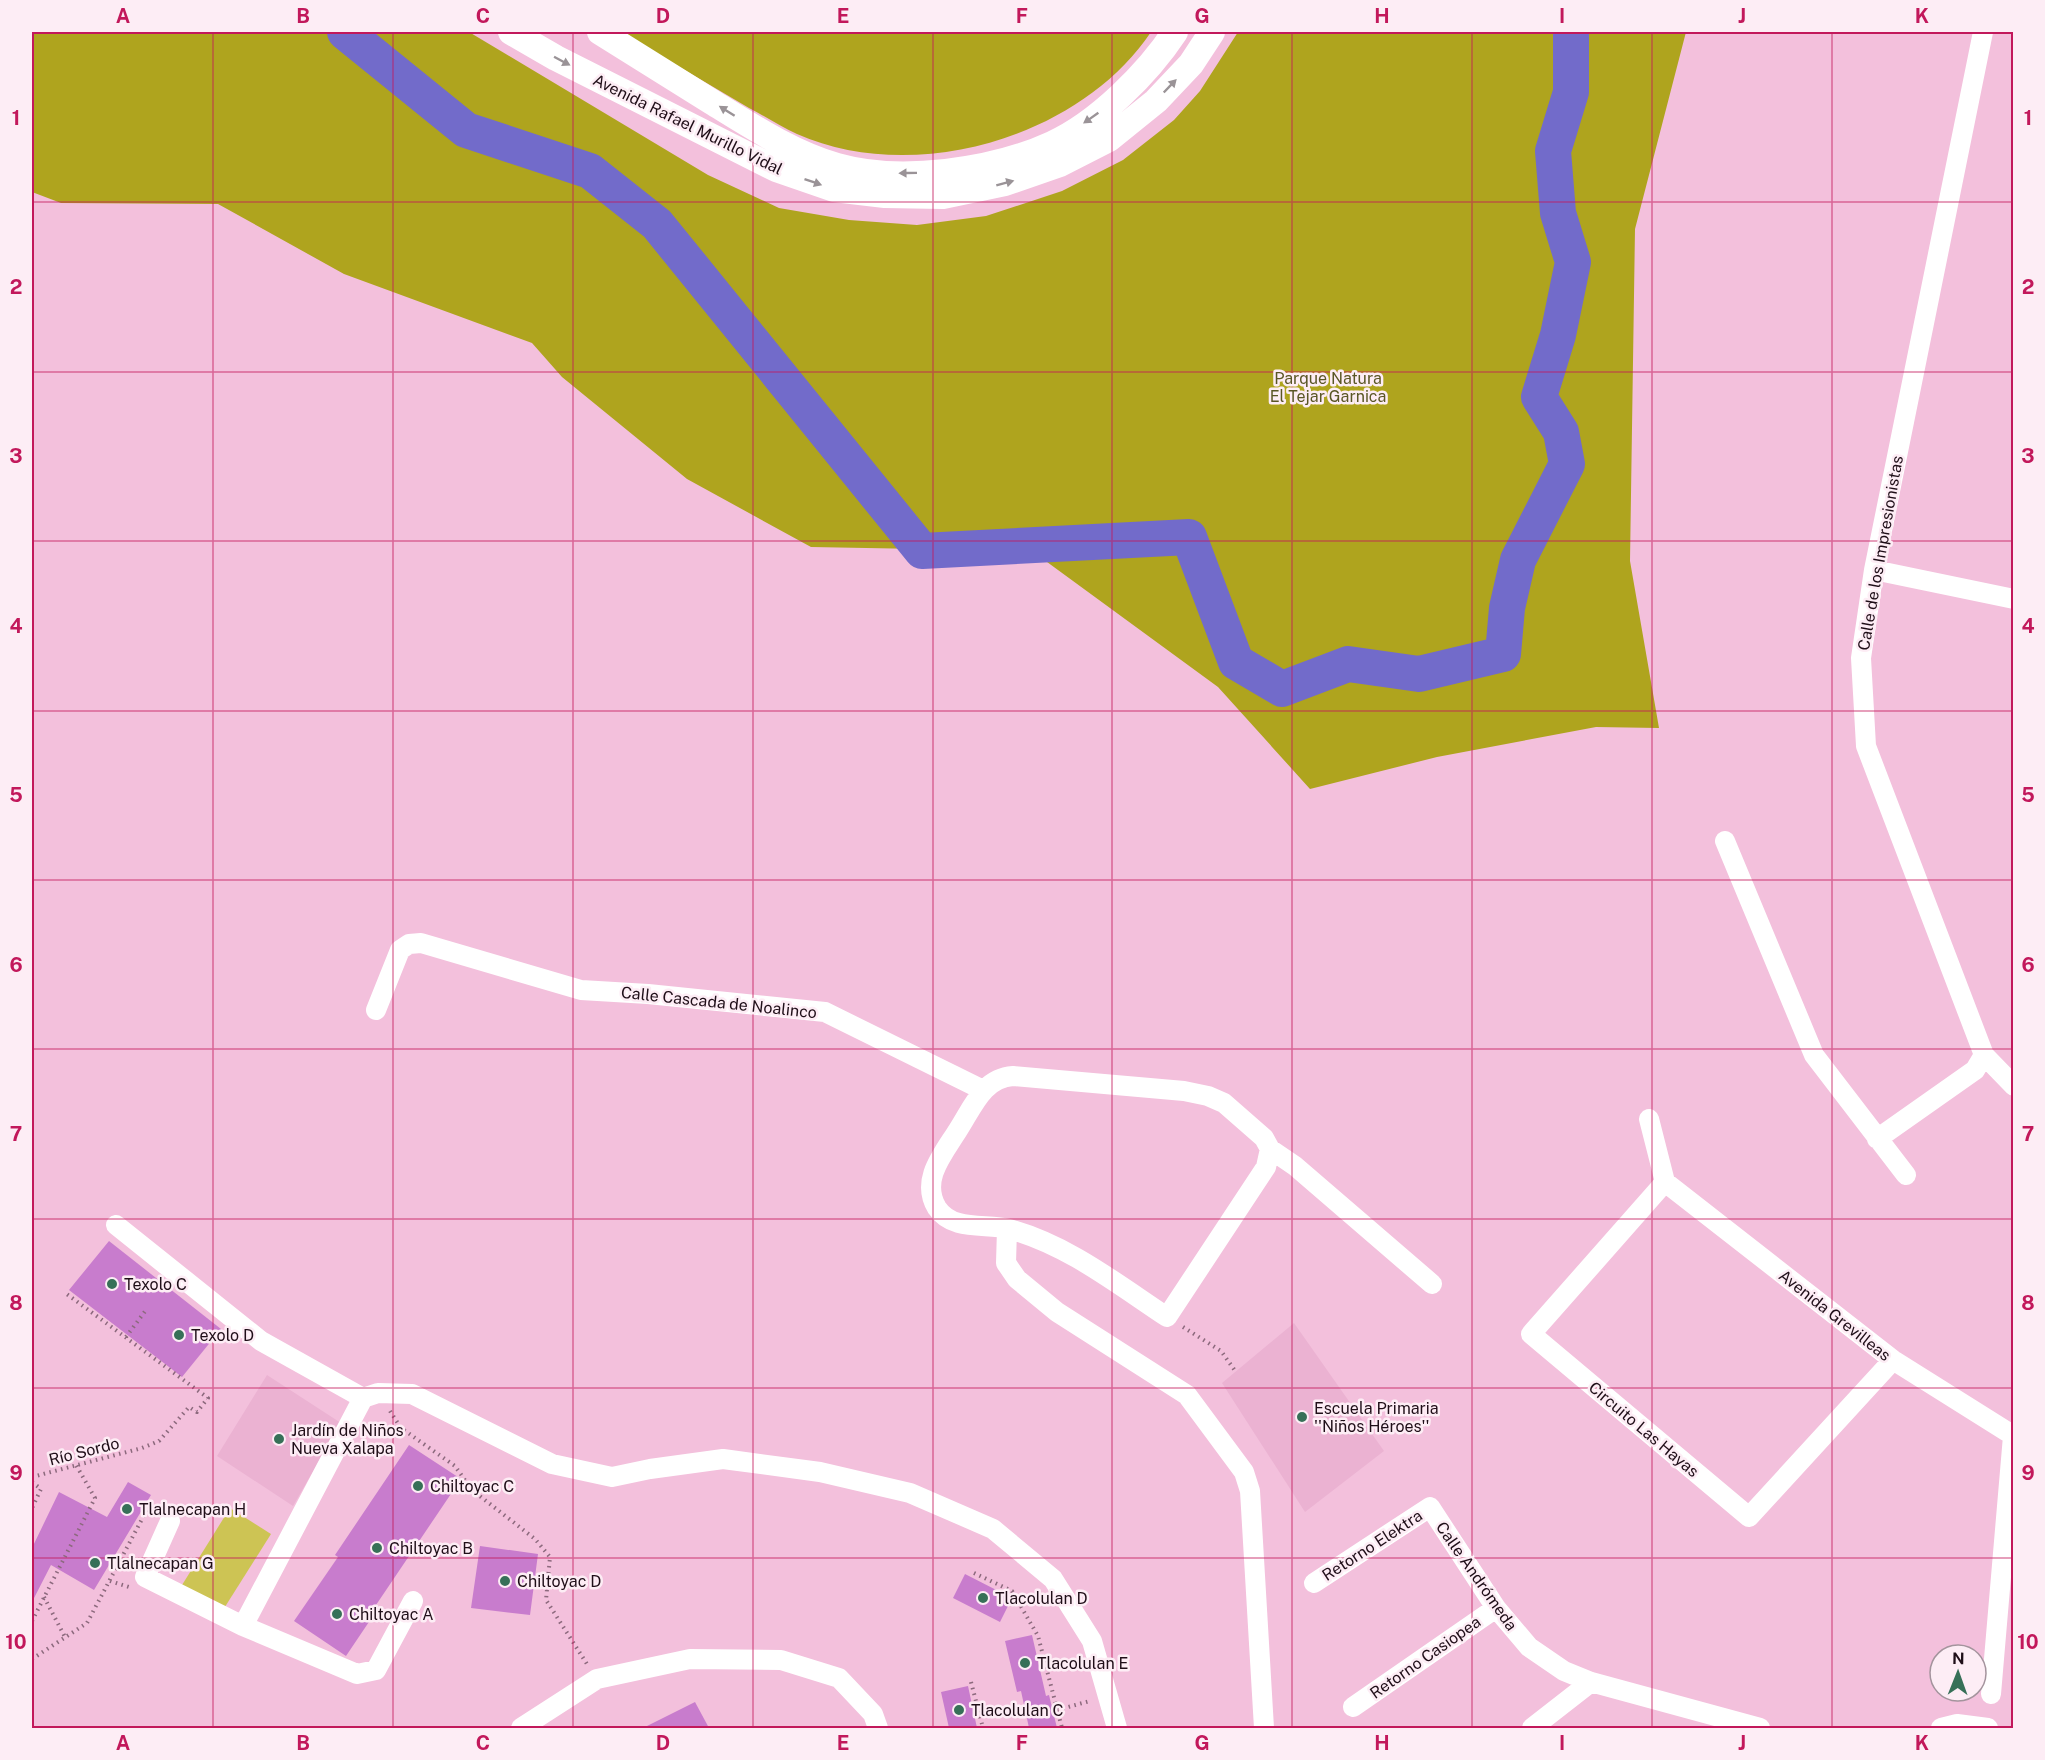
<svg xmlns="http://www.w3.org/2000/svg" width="2045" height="1760" font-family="'Public Sans',sans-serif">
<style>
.built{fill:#ebb2d2}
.green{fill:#cdc454}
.forest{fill:#afa41e}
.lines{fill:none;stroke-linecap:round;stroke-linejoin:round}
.river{stroke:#726bca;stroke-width:36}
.building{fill:#c87ccd}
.path{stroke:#8c697d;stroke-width:4;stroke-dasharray:1.5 4.5;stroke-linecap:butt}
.minor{stroke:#fff;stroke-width:20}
.major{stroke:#fff;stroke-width:26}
.oneway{fill:#9a9397}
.grid{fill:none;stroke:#c2185b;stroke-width:1.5;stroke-opacity:0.55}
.poi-dot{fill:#377058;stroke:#fdedf5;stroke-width:2}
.labels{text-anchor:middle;stroke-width:5;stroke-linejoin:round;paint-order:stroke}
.street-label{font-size:16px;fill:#1f0e18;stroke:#fdedf5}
.park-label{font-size:16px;fill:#5a5625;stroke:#fdedf5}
.poi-label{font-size:16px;fill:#1f0e18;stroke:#fdedf5;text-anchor:start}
.neatline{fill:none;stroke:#c2185b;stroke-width:2}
.grid-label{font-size:20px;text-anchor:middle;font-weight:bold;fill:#c2185b}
</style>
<rect width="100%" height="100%" fill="#f3c0dc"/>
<path class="built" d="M1294,1323l90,128 -79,61 -83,-129z
M267,1375l74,48 -48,83 -76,-50z"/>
<path class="green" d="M230,1508l41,26 -48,76 -41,-25z"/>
<path class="forest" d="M32,32h437l239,143 71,33 70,12 68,5 69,-9 76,-25 61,-31 51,-40 26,-29 38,-59h448l-51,197 -5,332 29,167 -63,-1 -159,30 -127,32 -92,-102 -186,-136 -221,-4 -124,-68 -125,-102 -30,-34 -188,-69 -126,-70 -157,-1 -29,-11z
M620,32h531c-71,106 -237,154 -354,102 -16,-7 -32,-18 -48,-26 -43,-25 -86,-51 -129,-76z"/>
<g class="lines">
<path class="river" d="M345,32l121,98 124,41 67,53 265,327 267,-14 47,125 46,27 66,-25 71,10 84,-20 4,-46 11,-48 49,-96 -6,-32 -22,-35 19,-62 15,-73 -15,-49 -5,-62 18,-59v-60"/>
</g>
<path class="building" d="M109,1241l112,88 -39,48 -113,-87z
M409,1445l52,34 -85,126 3,2 -33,49 -52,-35 44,-64 -3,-2z
M128,1482l23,13 -57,95 -43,-25 -19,37v-54l27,-56 48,25z
M480,1546l58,8 -8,61 -59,-7z
M965,1574l47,24 -12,24 -47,-24z
M1032,1635l14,61 3,-1 8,33h-28l-8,-37 -4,1 -12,-51z
M968,1686l9,42h-28l-8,-36z
M695,1702l14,26h-66z"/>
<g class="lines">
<path class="path" d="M1183,1327l38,24 15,21
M126,1337l20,-27
M390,1411l11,17 54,38 17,24 63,49 15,18 -4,43 41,64
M32,1477l110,-29 17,-7 30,-34 8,5 11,-14 -144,-106
M32,1482l9,7 -9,19
M974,1573l38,18 26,45 24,92
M110,1581l19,6
M44,1597l21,40
M32,1621l63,-123 -19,-33
M32,1659l55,-36 63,-119
M971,1682l12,46
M1057,1710l33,-9"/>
<path class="minor" d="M1983,32l-109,538 -13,88 5,88 118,309 30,31
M1874,570l140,29
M1725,841l89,214 92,120
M376,1010l24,-60 9,-6 12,-1 160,47 67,4 177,18 158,78
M1649,1119l16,63
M1877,1139l98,-69 9,-15
M1270,1149l-4,18 -99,150c-50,-33 -99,-72 -158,-88 -23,-6 -56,3 -72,-21 -17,-28 6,-54 21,-78 15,-23 25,-52 55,-54l171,15 24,5 16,7 40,35 6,11 25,17 137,118
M1665,1182l-134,152 218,183 144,-157
M1665,1182l228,178 121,76
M116,1225l145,116 102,57 15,-5 34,1 140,70 60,13 38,-8 73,-10 97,13 90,21 83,36 60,50 39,62 25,87
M1007,1229l-1,34 11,16 40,33 130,83 57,77 6,19 14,237
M170,1521l-25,56 98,49 114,48 19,-4 37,-69
M1314,1583l116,-76 66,101 33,39 35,24 27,11 169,46
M243,1626l120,-228
M1991,1694l22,-258
M1353,1707l143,-99
M521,1728l76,-49 93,-20 91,1 58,18 34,36 5,14
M1532,1728l59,-46
M1941,1728l16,-4 31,4"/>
<path class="major" d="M511,32l45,26 220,111 58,20 51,6 58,1 62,-13 55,-19 49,-25 47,-38 35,-37 21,-32
M600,32c37,23 74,46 112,70 39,24 80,51 125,64 63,18 156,5 215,-22 46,-21 96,-71 123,-112"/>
</g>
<defs><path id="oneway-solid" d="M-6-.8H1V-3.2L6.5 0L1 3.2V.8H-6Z" transform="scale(1.5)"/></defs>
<g class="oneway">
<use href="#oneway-solid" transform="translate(562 61) rotate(28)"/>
<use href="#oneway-solid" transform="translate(1170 86) rotate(-46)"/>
<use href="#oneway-solid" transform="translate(727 111) rotate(-148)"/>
<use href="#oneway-solid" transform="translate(1091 118) rotate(145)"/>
<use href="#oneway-solid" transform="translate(908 173) rotate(179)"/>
<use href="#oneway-solid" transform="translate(813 182) rotate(19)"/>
<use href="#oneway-solid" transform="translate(1005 183) rotate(-15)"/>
</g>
<path class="grid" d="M213,32v1696M393,32v1696M573,32v1696M753,32v1696M933,32v1696M1112,32v1696M1292,32v1696M1472,32v1696M1652,32v1696M1832,32v1696M32,202h1982M32,372h1982M32,541h1982M32,711h1982M32,880h1982M32,1049h1982M32,1219h1982M32,1388h1982M32,1558h1982"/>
<g class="poi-dot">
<circle cx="112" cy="1284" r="6"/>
<circle cx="179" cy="1335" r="6"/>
<circle cx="1302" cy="1417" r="6"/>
<circle cx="279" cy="1439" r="6"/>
<circle cx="418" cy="1486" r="6"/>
<circle cx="127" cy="1509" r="6"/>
<circle cx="377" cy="1548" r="6"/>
<circle cx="95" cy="1563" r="6"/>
<circle cx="505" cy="1581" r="6"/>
<circle cx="983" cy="1598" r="6"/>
<circle cx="337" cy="1614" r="6"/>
<circle cx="1025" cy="1663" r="6"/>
<circle cx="959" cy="1710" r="6"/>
</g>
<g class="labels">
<g class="street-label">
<text transform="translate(688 124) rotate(26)" y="6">Avenida Rafael Murillo Vidal</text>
<text transform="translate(1880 553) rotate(-80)" y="6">Calle de los Impresionistas</text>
<text transform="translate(719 1002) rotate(6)" y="6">Calle Cascada de Noalinco</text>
<text transform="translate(1835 1315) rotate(38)" y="6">Avenida Grevilleas</text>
<text transform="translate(1644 1429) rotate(40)" y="6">Circuito Las Hayas</text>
<text transform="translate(84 1451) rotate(-14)" y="6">Río Sordo</text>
<text transform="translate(1372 1545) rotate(-33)" y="6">Retorno Elektra</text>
<text transform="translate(1477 1576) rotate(55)" y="6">Calle Andrómeda</text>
<text transform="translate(1425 1657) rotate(-35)" y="6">Retorno Casiopea</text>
</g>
<g class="park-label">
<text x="1328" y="384">Parque Natura<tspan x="1328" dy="18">El Tejar Garnica</tspan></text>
</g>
<g class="poi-label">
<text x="124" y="1290">Texolo C</text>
<text x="191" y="1341">Texolo D</text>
<text x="1314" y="1414">Escuela Primaria<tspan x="1314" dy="18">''Niños Héroes''</tspan></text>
<text x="291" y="1436">Jardín de Niños<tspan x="291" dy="18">Nueva Xalapa</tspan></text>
<text x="430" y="1492">Chiltoyac C</text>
<text x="139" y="1515">Tlalnecapan H</text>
<text x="389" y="1554">Chiltoyac B</text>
<text x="107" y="1569">Tlalnecapan G</text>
<text x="517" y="1587">Chiltoyac D</text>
<text x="995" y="1604">Tlacolulan D</text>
<text x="349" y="1620">Chiltoyac A</text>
<text x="1037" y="1669">Tlacolulan E</text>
<text x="971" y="1716">Tlacolulan C</text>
</g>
</g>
<rect width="2045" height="1760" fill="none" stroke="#fdedf5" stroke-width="66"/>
<g transform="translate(1958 1673) rotate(1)"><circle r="28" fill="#fdedf5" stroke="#a4949d" stroke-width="1.5"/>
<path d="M0-4.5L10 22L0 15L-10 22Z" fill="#377058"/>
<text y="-9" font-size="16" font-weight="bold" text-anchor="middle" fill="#1f0e18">N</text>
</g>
<rect x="33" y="33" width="1979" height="1694" class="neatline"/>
<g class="grid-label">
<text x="123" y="23">A</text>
<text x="303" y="23">B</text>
<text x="483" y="23">C</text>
<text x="663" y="23">D</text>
<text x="843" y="23">E</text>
<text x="1022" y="23">F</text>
<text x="1202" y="23">G</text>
<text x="1382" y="23">H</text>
<text x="1562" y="23">I</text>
<text x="1742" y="23">J</text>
<text x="1922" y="23">K</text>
<text x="16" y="125">1</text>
<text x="2028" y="125">1</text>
<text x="16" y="294">2</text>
<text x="2028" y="294">2</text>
<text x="16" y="463">3</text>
<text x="2028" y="463">3</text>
<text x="16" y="633">4</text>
<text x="2028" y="633">4</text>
<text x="16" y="802">5</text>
<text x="2028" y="802">5</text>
<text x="16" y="972">6</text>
<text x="2028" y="972">6</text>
<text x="16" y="1141">7</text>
<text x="2028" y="1141">7</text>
<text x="16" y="1310">8</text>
<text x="2028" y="1310">8</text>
<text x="16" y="1480">9</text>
<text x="2028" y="1480">9</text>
<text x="16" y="1649">10</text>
<text x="2028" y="1649">10</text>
<text x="123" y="1750">A</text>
<text x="303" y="1750">B</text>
<text x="483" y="1750">C</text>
<text x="663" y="1750">D</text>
<text x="843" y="1750">E</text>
<text x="1022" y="1750">F</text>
<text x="1202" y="1750">G</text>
<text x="1382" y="1750">H</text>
<text x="1562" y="1750">I</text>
<text x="1742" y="1750">J</text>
<text x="1922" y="1750">K</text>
</g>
</svg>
